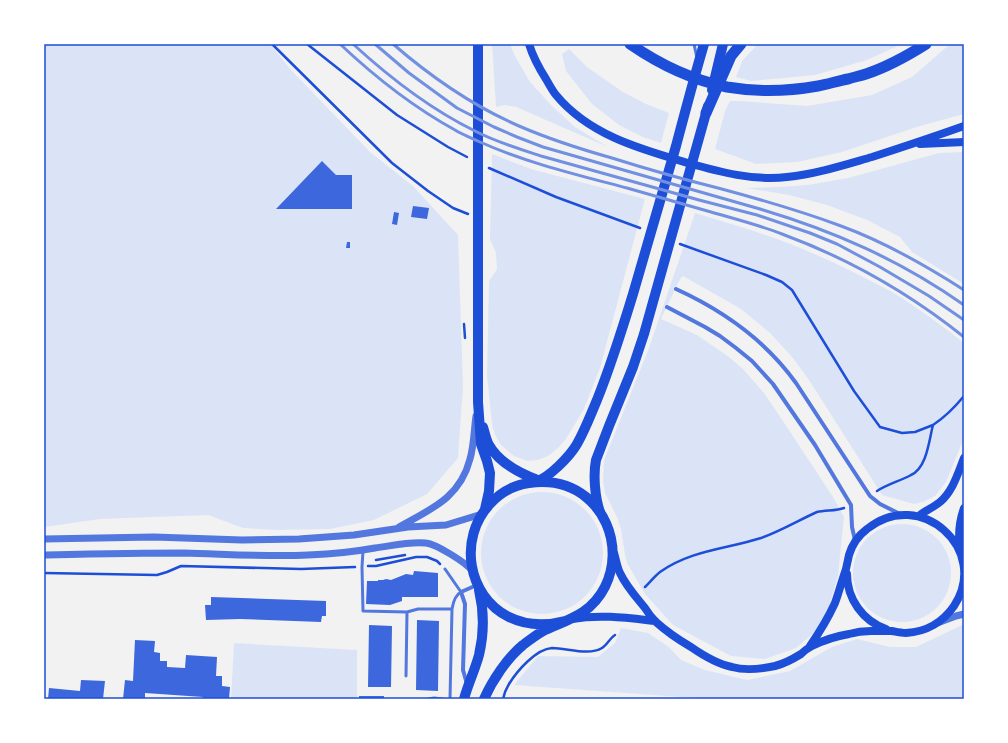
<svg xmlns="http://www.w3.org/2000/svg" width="1008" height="743" font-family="'Fira Sans',sans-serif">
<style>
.green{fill:#dbe4f7}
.building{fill:#3d67dc}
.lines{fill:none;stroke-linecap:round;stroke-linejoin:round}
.path{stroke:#1d4ed8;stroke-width:2.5}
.service{stroke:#5277de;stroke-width:3}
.minor{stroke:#5277de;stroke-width:4}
.tertiary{stroke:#5277de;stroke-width:7}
.secondary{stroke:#1d4ed8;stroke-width:8}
.primary{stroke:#1d4ed8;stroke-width:10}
.trunk{stroke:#1d4ed8;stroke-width:10}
.motorway{stroke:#1d4ed8;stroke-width:11}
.rail{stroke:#7290e2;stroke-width:3}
.neatline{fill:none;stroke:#1d4ed8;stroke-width:1.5}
</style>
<rect width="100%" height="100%" fill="#f2f2f2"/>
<path class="green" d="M44,44h226l21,26 79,82 43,34 45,49 5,151 -5,72 -31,36 -53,26 -44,9 -53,1 -34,-2 -35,-13 -108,4 -56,8z
M492,44h18l5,12 15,26 22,24 23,21 33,20 -92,-40 -11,-2 -9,2z
M758,44h144l-35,16 -52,15 -64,6 -15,-4 6,-16z
M950,44h14v70l-44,12 -78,26 -45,10 -41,2 -41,-15 10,-38 5,-10h9l68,5 65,-11 40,-18z
M569,49l18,18 36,25 23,12 23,9 -8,30 -18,-6 -24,-12 -27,-21 -26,-33 -4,-17z
M963,152h1v132l-52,-32 -12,-15 -33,-17 -40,-15 -38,-10 -43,-7 32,-1 30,-2 40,-7 91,-25z
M492,154l39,15 114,30 -45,169 -16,41 -18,30 -8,9 -10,8 -10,4 -10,1 -14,-5 -13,-11 -5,-8 -3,-8 -2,-14 -4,-40 2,-94 8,-12 -1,-16 -6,-14z
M695,213c37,11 74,22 110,37 29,12 59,27 87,42 25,15 49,33 72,51v95l-18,44 -11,14 -12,6 -5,1 -4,1 -32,-9 -71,-112 -18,-25 -23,-25 -29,-24 -58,-33 -3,3 -19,40 36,16 32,22 14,12 21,24 17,25 52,79 11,20 -6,59 -9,30 -14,26 -19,16 -31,11 -34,-3 -58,-31 -28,-31 -18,-31 -2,-8 -4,-26 -4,-12 -12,-24 -2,-12 1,-21 45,-112z
M481 553a61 61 0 1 1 122 0a61 61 0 1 1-122 0Z
M853 573a49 49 0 1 1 98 0a49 49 0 1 1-98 0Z
M964,624v75h-255l-195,-14 24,-29 60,1 17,-14 6,-15 27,5 21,14 12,13 24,10 42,10 43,-9 42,-24 25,-8 33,8h26z
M234,643l123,7v49h-126z"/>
<path class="building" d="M322,161l14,14h16v34h-76z
M413,206l16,2 -2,11 -16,-2z
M394,212l5,1 -2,12 -5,-1z
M347,242h3v6h-4z
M414,571l24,2v24h-36v4l-12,4 -24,-1 1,-23h11v-1h5l3,-1 5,1 15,-6 7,1z
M211,597l115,4v15h-4l-1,6 -81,-3 -34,1 -1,-15h6z
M417,620l22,1 -1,70 -22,-1z
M369,625l23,1 -1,61h-23z
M135,640l20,1 -1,11 6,1v8h7v6l18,1 1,-13 31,2 -1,19h6v10l8,1 -1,12h-26v-2l-58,-4v6h-22l2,-19 8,1z
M81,680l24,1 -2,18h-55l1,-11 31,3z
M359,696h25v3h-25z"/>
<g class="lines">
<path class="path" d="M272,44l120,119 36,28 25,17 15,6
M307,44l90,71 51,32 19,10
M489,168l67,29 84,31
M680,244l86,31 16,7 10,8 62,101 26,36 22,6 13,-1 18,-7
M464,324l1,14
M877,491c11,-7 23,-10 34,-16 16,-7 18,-35 22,-50 12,-8 22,-18 31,-29
M376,560l29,-5
M368,566h8l40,-9h11l10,4 3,3
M44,573l113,2 10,-3 14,-6 120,3 54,-2
M645,587c5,-5 10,-11 15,-15 31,-22 67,-23 101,-34 20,-7 38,-18 56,-26 9,-2 19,-1 27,-4
M503,699c1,-5 3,-10 6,-15 8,-13 27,-35 43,-36 15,0 37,8 50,0 5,-3 8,-10 13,-13"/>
<path class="service" d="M694,44l3,14
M363,551l-1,16 1,44 44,1 11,-3h34
M445,569l16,23c-6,3 -8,11 -9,17l-2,90
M406,676l1,-64
M428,699l6,-1 9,1"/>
<path class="minor" d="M676,289c46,21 90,52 120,94l74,113 10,8 22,11
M667,307l38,20 15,9 16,12 16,13 21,23 42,61 36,60 1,22 3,13
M467,684l-4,-14 2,-66 -4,-12 16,-7"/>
<path class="tertiary" d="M399,527c32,-18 61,-29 71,-68 4,-14 4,-29 6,-43
M44,539l110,-2 88,3 57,-1 55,-4 54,-8 38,-2 36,-11
M44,555c47,-1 93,-2 140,-2 41,1 83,4 124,2 23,-1 45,-3 67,-7 16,-2 35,-7 51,-5 10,1 41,20 46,28
M940,622l16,-6 8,-2"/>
<path class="secondary" d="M529,44c4,13 10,24 17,35 3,5 6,11 10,16 33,40 84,54 132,68 32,9 65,18 99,14 29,-3 57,-12 85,-20 31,-10 61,-20 92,-31
M920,144l44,-2
M919,516c6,-6 14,-8 21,-14 13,-11 18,-29 24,-44
M960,549c-2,-14 -1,-27 4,-41
M614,553c2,6 3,14 6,20 6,13 16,24 25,35 3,5 7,10 11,14 11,10 23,18 35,25 13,9 26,17 41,20 14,4 29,2 43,-1 8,-2 18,-7 26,-12 3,-3 7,-6 11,-8 12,-6 25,-10 37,-12 7,-2 15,-3 22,-3 7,0 14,0 21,0 5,1 9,2 14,2 20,-1 37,-11 48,-27 37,-56 -34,-120 -87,-77 -8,6 -15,16 -18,26 -1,5 -2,9 -3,14 -4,11 -7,23 -11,34 -7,15 -16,30 -25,43
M847,574c0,25 16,47 39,55
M572,619c28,-5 56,-1 83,2"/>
<path class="primary" d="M478,44v358l3,42 6,17 3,12 -1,18 -4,18
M483,427c2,6 3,13 6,18 10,18 32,29 51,36
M464,699c4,-15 11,-29 15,-44 5,-21 5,-44 0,-65
M484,699c8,-18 23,-41 39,-54 7,-5 14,-11 22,-15 13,-6 26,-10 38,-18 39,-27 39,-86 3,-115 -16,-13 -36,-17 -57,-14 -15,2 -29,10 -39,21 -32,34 -23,92 19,113 18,9 37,9 56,4"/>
<path class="trunk" d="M712,90l11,-46
M535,482c14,-4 35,-26 42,-38 8,-14 14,-30 20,-44 14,-35 25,-70 36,-106 14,-49 29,-99 43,-148 9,-34 18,-68 28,-102
M600,512c-5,-14 -7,-37 -4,-52l13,-34 24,-59 11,-33 64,-228"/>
<path class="motorway" d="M630,44c29,20 62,36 97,43 29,5 63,4 91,-1 10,-2 20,-5 30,-7 6,-2 12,-3 18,-5 21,-7 41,-18 60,-30
M706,113l25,-57 10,-12"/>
<path class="rail" d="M340,44c35,33 73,63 115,86 8,5 17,8 25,12 47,21 98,33 147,46 28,8 56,16 84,24 24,7 48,13 71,22 65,24 127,59 182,103
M353,44c37,34 77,65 122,87 21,11 44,18 66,25l158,44 58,15 53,18 27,11 43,23 49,29 35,24
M375,44l34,29 48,35 37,19 23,10 26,10 217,62c74,22 140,51 204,96
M393,44c38,33 80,62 126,82 30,13 61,23 93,32 35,11 70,21 106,30 41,11 83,23 123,38 44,16 84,39 123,64"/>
</g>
<rect width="1008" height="743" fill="none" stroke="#ffffff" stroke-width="90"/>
<rect x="45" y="45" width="918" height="653" class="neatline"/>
</svg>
